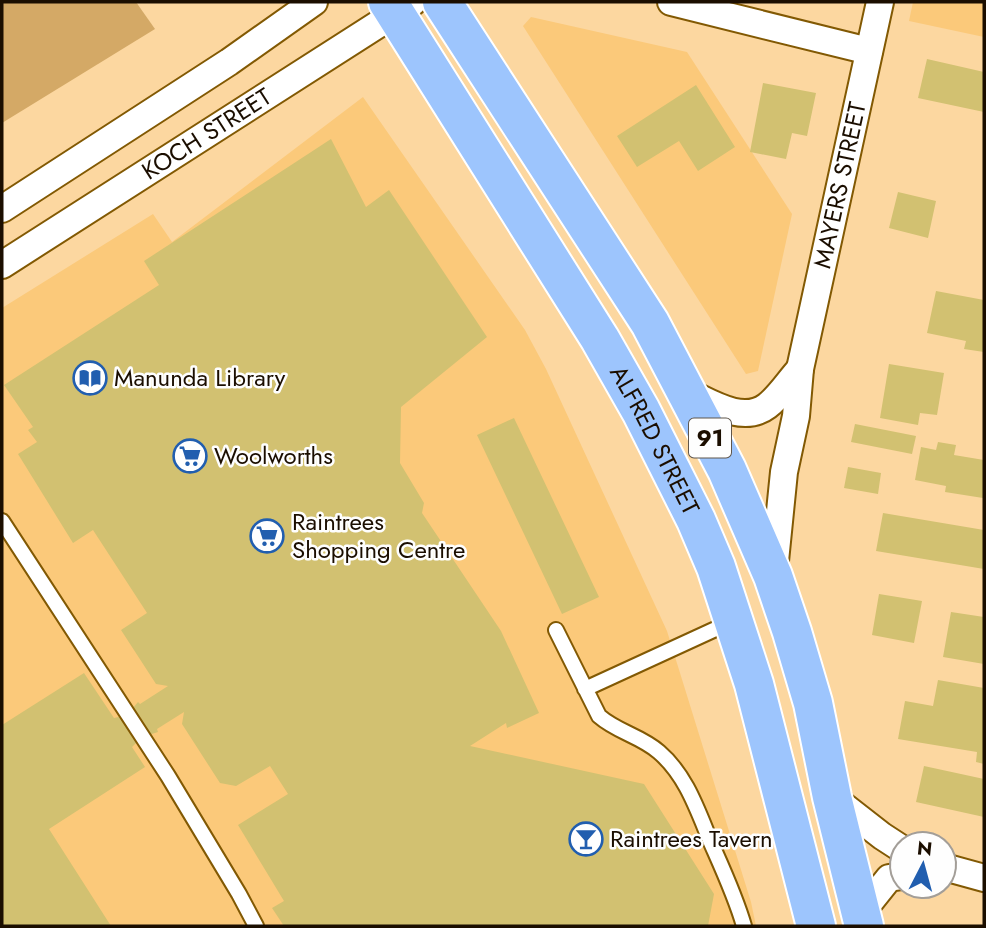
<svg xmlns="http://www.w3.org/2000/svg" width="986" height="928" font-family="Jost,sans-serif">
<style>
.built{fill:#fbc97a}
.green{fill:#d4a966}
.building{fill:#d2c171}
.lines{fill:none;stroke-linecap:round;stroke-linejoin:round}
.lane-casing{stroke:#825903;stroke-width:18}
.street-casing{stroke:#825903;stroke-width:30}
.primary-casing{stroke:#fff;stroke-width:42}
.lane{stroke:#fff;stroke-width:14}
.street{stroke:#fff;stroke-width:26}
.primary{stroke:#9dc5fd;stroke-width:38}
.labels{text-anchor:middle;stroke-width:5;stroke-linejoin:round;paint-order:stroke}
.shield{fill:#fefefe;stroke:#5f564c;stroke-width:2}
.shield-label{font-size:23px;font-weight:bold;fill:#1b0e00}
.street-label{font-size:24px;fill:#1b0e00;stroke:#fefefe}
.poi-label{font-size:24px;fill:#1b0e00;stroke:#fefefe;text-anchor:start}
</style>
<rect width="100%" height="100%" fill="#fcd7a0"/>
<path class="built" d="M913,2h71v35l-75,-16z
M531,17l156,35 105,162 -34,157 -12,3 -223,-348z
M363,97l162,233 21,39 121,262 84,271 5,24h-754v-618l151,-94 19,28z"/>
<path class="green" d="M2,2h134l19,27 -153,94z"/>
<path class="building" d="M927,59l57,13v40l-66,-14z
M763,83l53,10 -9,43 -15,-3 -6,26 -36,-7z
M696,85l39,62 -37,24 -19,-30 -42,26 -20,-31z
M331,139l35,68 23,-17 98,147 -86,70 -1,56 24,40 -2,10 79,118 38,82 -32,15 -1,-5 -36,23 174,38 70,110 -6,32h-424l-12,-18 12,-7 -46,-76 50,-31 -18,-28 -34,20 -16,-3 -38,-59 2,-12 -27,17 1,3 -16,5 -10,10 13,20 -96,62 62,97h-109v-201l82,-52 30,45 13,-3 11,-13 2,2 28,-18 -12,-2 -35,-54 26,-17 -54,-83 -20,13 -55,-89 19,-12 -9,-12 5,-3 -29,-42 155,-100 -15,-24z
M898,192l38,9 -8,37 -39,-10z
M936,291l48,9v52l-20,-3 2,-8 -39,-8z
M889,364l55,9 -7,42 -17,-2 -2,12 -38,-7z
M514,418l85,179 -37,17 -85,-179z
M855,424l61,12 -4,18 -61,-12z
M938,442l18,3 -2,10 30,5 -1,38 -38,-6 1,-6 -31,-6 6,-33 15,3z
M848,467l33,6 -3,21 -34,-6z
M883,513l101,17v39l-108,-18z
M879,594l43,7 -8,42 -42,-8z
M951,612l33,5v47l-41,-7z
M938,680l46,8v76l-8,-2 1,-10 -79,-13 7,-38 28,5z
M924,766l60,13v38l-68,-15z"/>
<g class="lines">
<defs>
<path id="lane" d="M2,521l166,255 71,118 17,32
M556,630l43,86c18,16 42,20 60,36 28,24 39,60 53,93 12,27 24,53 32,81
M585,689l148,-68"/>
<g id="street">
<path d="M671,2l198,49"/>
<path d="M2,209l227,-147 85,-60"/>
<path id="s1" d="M2,265l411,-263"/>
<path d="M685,391c23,10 57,34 82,15 12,-9 22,-25 33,-37"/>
<path id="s2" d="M774,571l10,-99 12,-56 4,-47 80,-367"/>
<path d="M832,797l50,39 20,13"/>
<path d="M944,867l40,11"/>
<path d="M861,913l28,-35 13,-2"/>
</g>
<g id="primary">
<path id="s3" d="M388,2l212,337 41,72 55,109 20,47 38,117 62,242"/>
<path d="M442,2l208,321 77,147 46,106 19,56 21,71 19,94 32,129"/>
</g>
</defs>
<use href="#lane" class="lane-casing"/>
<use href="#street" class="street-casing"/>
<use href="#primary" class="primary-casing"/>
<use href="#lane" class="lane"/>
<use href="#street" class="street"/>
<use href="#primary" class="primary"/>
</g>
<defs>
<symbol id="library-ring" viewBox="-11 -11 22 22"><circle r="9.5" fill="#fefefe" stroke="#215eaf" stroke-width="1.5"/><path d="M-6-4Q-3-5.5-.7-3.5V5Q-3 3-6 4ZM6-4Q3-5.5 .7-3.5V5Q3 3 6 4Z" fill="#215eaf"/></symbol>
<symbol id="supermarket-ring" viewBox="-11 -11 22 22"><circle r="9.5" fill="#fefefe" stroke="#215eaf" stroke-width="1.5"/><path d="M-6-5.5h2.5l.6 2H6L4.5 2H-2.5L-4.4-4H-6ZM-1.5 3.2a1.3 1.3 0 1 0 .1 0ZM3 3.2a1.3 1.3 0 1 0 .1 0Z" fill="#215eaf"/></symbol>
<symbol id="bar-ring" viewBox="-11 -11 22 22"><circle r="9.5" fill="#fefefe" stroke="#215eaf" stroke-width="1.5"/><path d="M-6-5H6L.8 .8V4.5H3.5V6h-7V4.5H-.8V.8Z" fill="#215eaf"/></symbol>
</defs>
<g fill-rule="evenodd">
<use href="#library-ring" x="71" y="359" width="38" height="38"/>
<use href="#supermarket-ring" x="171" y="437" width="38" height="38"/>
<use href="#supermarket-ring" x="248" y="517" width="38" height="38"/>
<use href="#bar-ring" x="567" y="820" width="38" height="38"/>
</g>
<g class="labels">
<rect class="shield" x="689" y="418.5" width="42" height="39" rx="5"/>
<g class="shield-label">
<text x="710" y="446">91</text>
</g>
<g class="street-label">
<text dy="8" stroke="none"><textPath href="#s1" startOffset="243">KOCH STREET</textPath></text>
<text dy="8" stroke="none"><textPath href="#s2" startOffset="392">MAYERS STREET</textPath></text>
<text dy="8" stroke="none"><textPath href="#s3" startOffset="513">ALFRED STREET</textPath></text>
</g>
<g class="poi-label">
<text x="114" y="386">Manunda Library</text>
<text x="214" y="464">Woolworths</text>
<text x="292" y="530">Raintrees<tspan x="292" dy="28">Shopping Centre</tspan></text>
<text x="610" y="847">Raintrees Tavern</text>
</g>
</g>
<rect width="986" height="928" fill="none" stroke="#1b0e00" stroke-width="7"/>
<g transform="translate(923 865) rotate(6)"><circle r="33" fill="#fefefe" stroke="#a39e98" stroke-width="2"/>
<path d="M0-5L12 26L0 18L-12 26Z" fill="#215eaf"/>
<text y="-10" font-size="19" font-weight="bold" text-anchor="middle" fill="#1b0e00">N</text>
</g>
</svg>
